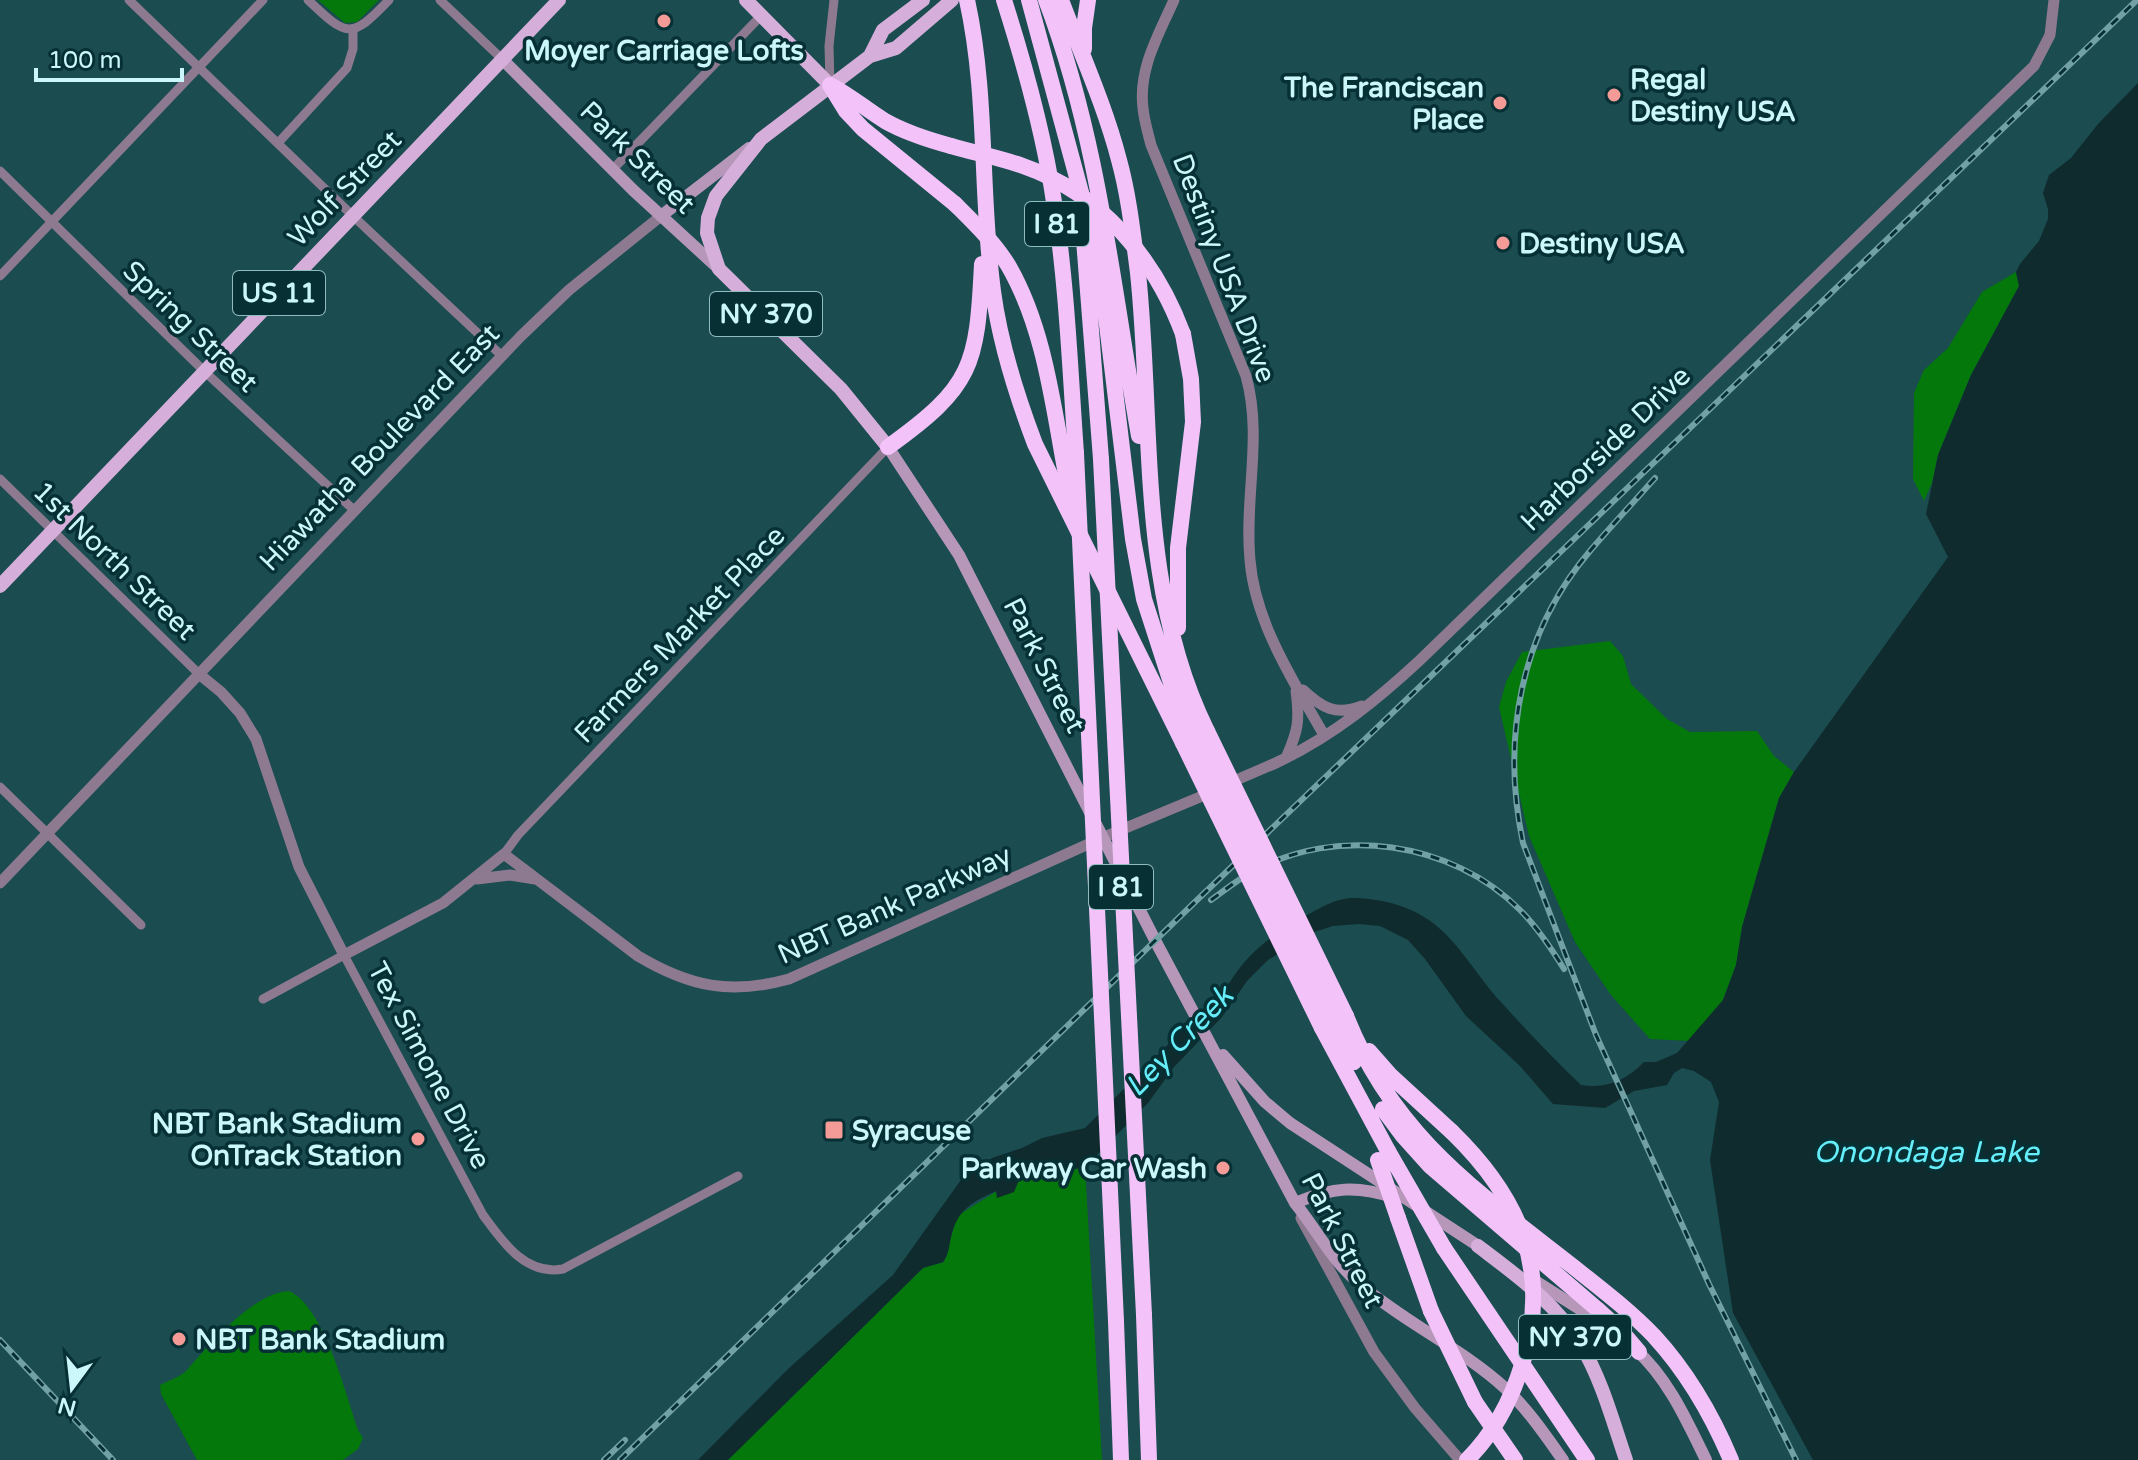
<svg xmlns="http://www.w3.org/2000/svg" width="2138" height="1460" font-family="'Varela Round',sans-serif">
<style>
.green{fill:#04780a}
.water{fill:#0f2b2e}
.lines{fill:none;stroke-linecap:round;stroke-linejoin:round}
.minor{stroke:#8e7a90;stroke-width:9}
.tertiary{stroke:#8e7a90;stroke-width:11}
.secondary{stroke:#b697ba;stroke-width:12}
.primary{stroke:#d6aeda;stroke-width:14}
.motorway{stroke:#f2c2f8;stroke-width:16}
.rail-casing{stroke:#71a1a4;stroke-width:6}
.rail{stroke:#063034;stroke-width:3;stroke-dasharray:9;stroke-linecap:butt}
.motorway-bridge{stroke:#f2c2f8;stroke-width:16}
.poi-dot{fill:#f59b97;stroke:#063034;stroke-width:3}
.labels{text-anchor:middle;stroke-width:7;stroke-linejoin:round;paint-order:stroke}
.shield{fill:#063034;stroke:#90bbbf;stroke-width:2}
.shield-label{font-size:26px;font-weight:bold;fill:#cbf7fa}
.poi-label{font-size:28px;font-weight:bold;fill:#cbf7fa;stroke:#063034;text-anchor:start}
.street-label{font-size:28px;fill:#cbf7fa;stroke:#063034}
.water-label{font-size:30px;font-style:italic;fill:#65eefa;stroke:#063034}
</style>
<rect width="100%" height="100%" fill="#1a4c50"/>
<path class="green" d="M318,0h61l-22,22 -12,1z
M2016,272l3,14 -48,89 -33,80 -6,28 -8,18 -11,-22 1,-86 10,-23 24,-22 34,-56z
M1610,641l13,15 8,28 36,35 23,13 67,-1 17,25 20,16 -15,26 -37,129 -6,38 -13,35 -33,41 -40,-2 -39,-44 -36,-53 -46,-106 -30,-129 7,-25 16,-30z
M1085,1167l17,293h-374l195,-192 21,-6 13,-46 40,-25v6l22,-17z
M289,1291c35,15 57,104 69,139l5,8 -5,11 -15,11h-146l-36,-66 -1,-9c8,-4 22,-9 27,-15 22,-25 67,-78 102,-79z"/>
<path class="water" d="M2138,83v1377h-325l-80,-147 -23,-153 9,-58 -8,-20 -17,-11 -12,-3 -8,5 -7,12 -33,6 -29,17 -52,-4 -33,-38 -54,-50 -41,-57 -17,-19 -28,-14 -21,-2 -26,2 -19,6 -46,28 -21,21 -25,36 -48,50 -26,36 -63,64 -66,13 -5,12 -17,6 -1,-7c-24,11 -39,19 -45,46 -2,9 -2,17 -8,25l-20,6 -195,192h-30l90,-91 105,-94 70,-98 29,-19 30,-10 20,-10 43,-10 145,-146c20,-32 41,-45 72,-64 34,-19 41,-24 80,-17 65,13 79,56 118,100 26,29 53,57 81,84 27,4 45,-5 63,-23h12l21,-9 46,-53 13,-35 6,-38 37,-129 15,-26 154,-215 -22,-43 12,-59 33,-80 48,-89 -3,-14 4,-8 19,-23 9,-22v-10l-5,-16 6,-18 22,-17 27,-34z"/>
<g class="lines">
<path class="minor" d="M129,0l224,216 149,140
M308,0c39,37 43,40 81,0
M440,0l62,59
M830,84l-1,-38 5,-46
M278,143l69,-75 6,-19v-19
M613,169l148,-153
M0,171l204,200 151,140
M0,276l263,-276
M0,479l199,195
M0,787l141,138
M504,854l14,-19 370,-388
M263,999l81,-44 139,260c19,26 42,61 80,54l175,-93"/>
<path class="tertiary" d="M1174,0c-15,34 -36,69 -31,108 1,12 5,25 8,37l95,231c17,61 -2,122 4,184 5,63 44,122 74,175
M199,674l22,18 19,21 16,26 43,128 45,88 99,-52 61,-49 134,102c52,31 93,39 151,23l315,-142 108,-45
M1303,690c19,18 33,26 59,16
M1286,758c12,-27 14,-37 10,-67
M1228,784c18,-9 38,-16 56,-25 51,-25 94,-60 135,-98l615,-595 16,-31 4,-35
M477,879l33,-4 25,4
M0,883l521,-547 48,-46 92,-74
M1301,1218l73,134 41,56 45,52"/>
<path class="secondary" d="M502,59l131,131 85,78
M661,216l88,-68
M888,447l71,108 198,389 138,259c22,27 37,58 65,81 45,39 101,64 145,104 22,20 41,48 58,72
M1223,1055l42,47 25,21 196,128
M1295,1203c38,-16 61,-18 101,-5
M1529,1277l79,50
M1635,1349c33,29 52,72 71,111"/>
<path class="primary" d="M746,0l84,85
M870,56l13,-26 40,-30
M888,447l-47,-58 -122,-120 -12,-36 1,-15 8,-22 45,-57 109,-83 26,-8 56,-48
M0,586l559,-586
M1478,1246c38,29 78,57 103,99 21,35 32,77 45,115"/>
<path class="motorway" d="M967,0c21,95 13,195 26,291 7,53 23,103 42,153l148,299
M1004,0c21,66 40,134 50,202 13,83 16,168 22,251
M1029,0l70,259 34,280 11,60 31,96 19,42
M1046,0c53,139 67,290 93,436
M1061,0c20,53 44,106 58,160 10,36 14,75 19,113 16,152 -1,317 69,458
M1084,49v-21l4,-28
M830,85l16,26 17,18 92,75
M832,86c19,10 35,24 53,35 21,12 44,19 66,25
M1083,227l18,232
M888,447c85,-61 89,-81 94,-183
M1178,628v-80l15,-126 -2,-43 -8,-45
M1346,1016c47,119 129,174 225,249 29,23 58,45 83,71 34,37 58,79 77,124
M1334,1022l20,40
M1322,1028l66,123
M1369,1051l22,25 61,56
M1383,1109l20,27 27,30 167,143 25,23 17,20
M1398,1218l33,93
M1444,1248l143,212
M1144,1315l5,145
M1116,1321l5,139
M1475,1402l40,58"/>
<defs>
<path id="rail" d="M1655,478c-22,25 -44,48 -65,73 -70,82 -89,188 -67,292l73,192 113,249 87,176
M1211,900c14,-10 26,-20 41,-28 84,-47 200,-31 268,38 17,17 31,38 44,59
M0,1340l113,120
M604,1460l21,-20
M620,1460l576,-559 941,-901"/>
</defs>
<use href="#rail" class="rail-casing"/>
<use href="#rail" class="rail"/>
<path class="motorway-bridge" d="M951,146c24,7 49,12 72,20 78,27 132,93 160,168
M955,204c19,19 39,38 53,61 39,67 46,151 61,225
M1076,453l40,868
M1101,459l43,856
M1207,731l139,285
M1194,737l140,285
M1183,743l139,285
M1452,1132c68,66 100,139 70,233 -11,36 -28,68 -55,95
M1388,1151l56,97
M1378,1160l20,58
M1431,1311l44,91"/>
</g>
<g class="poi-dot">
<circle cx="664" cy="21" r="8"/>
<circle cx="1614" cy="95" r="8"/>
<circle cx="1500" cy="103" r="8"/>
<circle cx="1503" cy="243" r="8"/>
<rect x="824" y="1120" width="20" height="20" rx="4"/>
<circle cx="418" cy="1139" r="8"/>
<circle cx="1223" cy="1168" r="8"/>
<circle cx="179" cy="1339" r="8"/>
</g>
<g class="labels">
<g class="shield">
<rect x="1025" y="202" width="64" height="44" rx="6"/>
<rect x="233" y="271" width="92" height="44" rx="6"/>
<rect x="710" y="292" width="112" height="44" rx="6"/>
<rect x="1089" y="865" width="64" height="44" rx="6"/>
<rect x="1519" y="1315" width="112" height="44" rx="6"/>
</g>
<g class="shield-label">
<text x="1057" y="233">I 81</text>
<text x="279" y="302">US 11</text>
<text x="766" y="323">NY 370</text>
<text x="1121" y="896">I 81</text>
<text x="1575" y="1346">NY 370</text>
</g>
<g class="poi-label">
<text x="664" y="60" text-anchor="middle">Moyer Carriage Lofts</text>
<text x="1630" y="89">Regal<tspan x="1630" dy="32">Destiny USA</tspan></text>
<text x="1484" y="97" text-anchor="end">The Franciscan<tspan x="1484" dy="32">Place</tspan></text>
<text x="1519" y="253">Destiny USA</text>
<text x="402" y="1133" text-anchor="end">NBT Bank Stadium<tspan x="402" dy="32">OnTrack Station</tspan></text>
<text x="852" y="1140">Syracuse</text>
<text x="1207" y="1178" text-anchor="end">Parkway Car Wash</text>
<text x="195" y="1349">NBT Bank Stadium</text>
</g>
<g class="street-label">
<text transform="translate(638 157) rotate(44)" y="10">Park Street</text>
<text transform="translate(344 188) rotate(-46)" y="10">Wolf Street</text>
<text transform="translate(1225 268) rotate(69)" y="10">Destiny USA Drive</text>
<text transform="translate(191 326) rotate(44)" y="10">Spring Street</text>
<text transform="translate(379 447) rotate(-46)" y="10">Hiawatha Boulevard East</text>
<text transform="translate(1605 448) rotate(-44)" y="10">Harborside Drive</text>
<text transform="translate(115 560) rotate(44)" y="10">1st North Street</text>
<text transform="translate(679 634) rotate(-46)" y="10">Farmers Market Place</text>
<text transform="translate(1045 665) rotate(63)" y="10">Park Street</text>
<text transform="translate(894 904) rotate(-24)" y="10">NBT Bank Parkway</text>
<text transform="translate(430 1065) rotate(62)" y="10">Tex Simone Drive</text>
<text transform="translate(1343 1240) rotate(63)" y="10">Park Street</text>
</g>
<g class="water-label">
<text transform="translate(1179 1041) rotate(-46)" y="10">Ley Creek</text>
<text x="1926" y="1162">Onondaga Lake</text>
</g>
</g>
<g transform="translate(72 1388) rotate(195)" stroke="#063034" stroke-width="6" paint-order="stroke">
<path d="M0-6L14 30L0 20L-14 30Z" fill="#cbf7fa"/>
<text y="-12" font-size="22" font-weight="bold" text-anchor="middle" fill="#cbf7fa">N</text>
</g>
<path d="M36 68v12h146v-12" fill="none" stroke="#cbf7fa" stroke-width="4"/>
<text x="48" y="68" font-size="24" fill="#cbf7fa" stroke="#063034" stroke-width="6" paint-order="stroke">100 m</text>
</svg>
